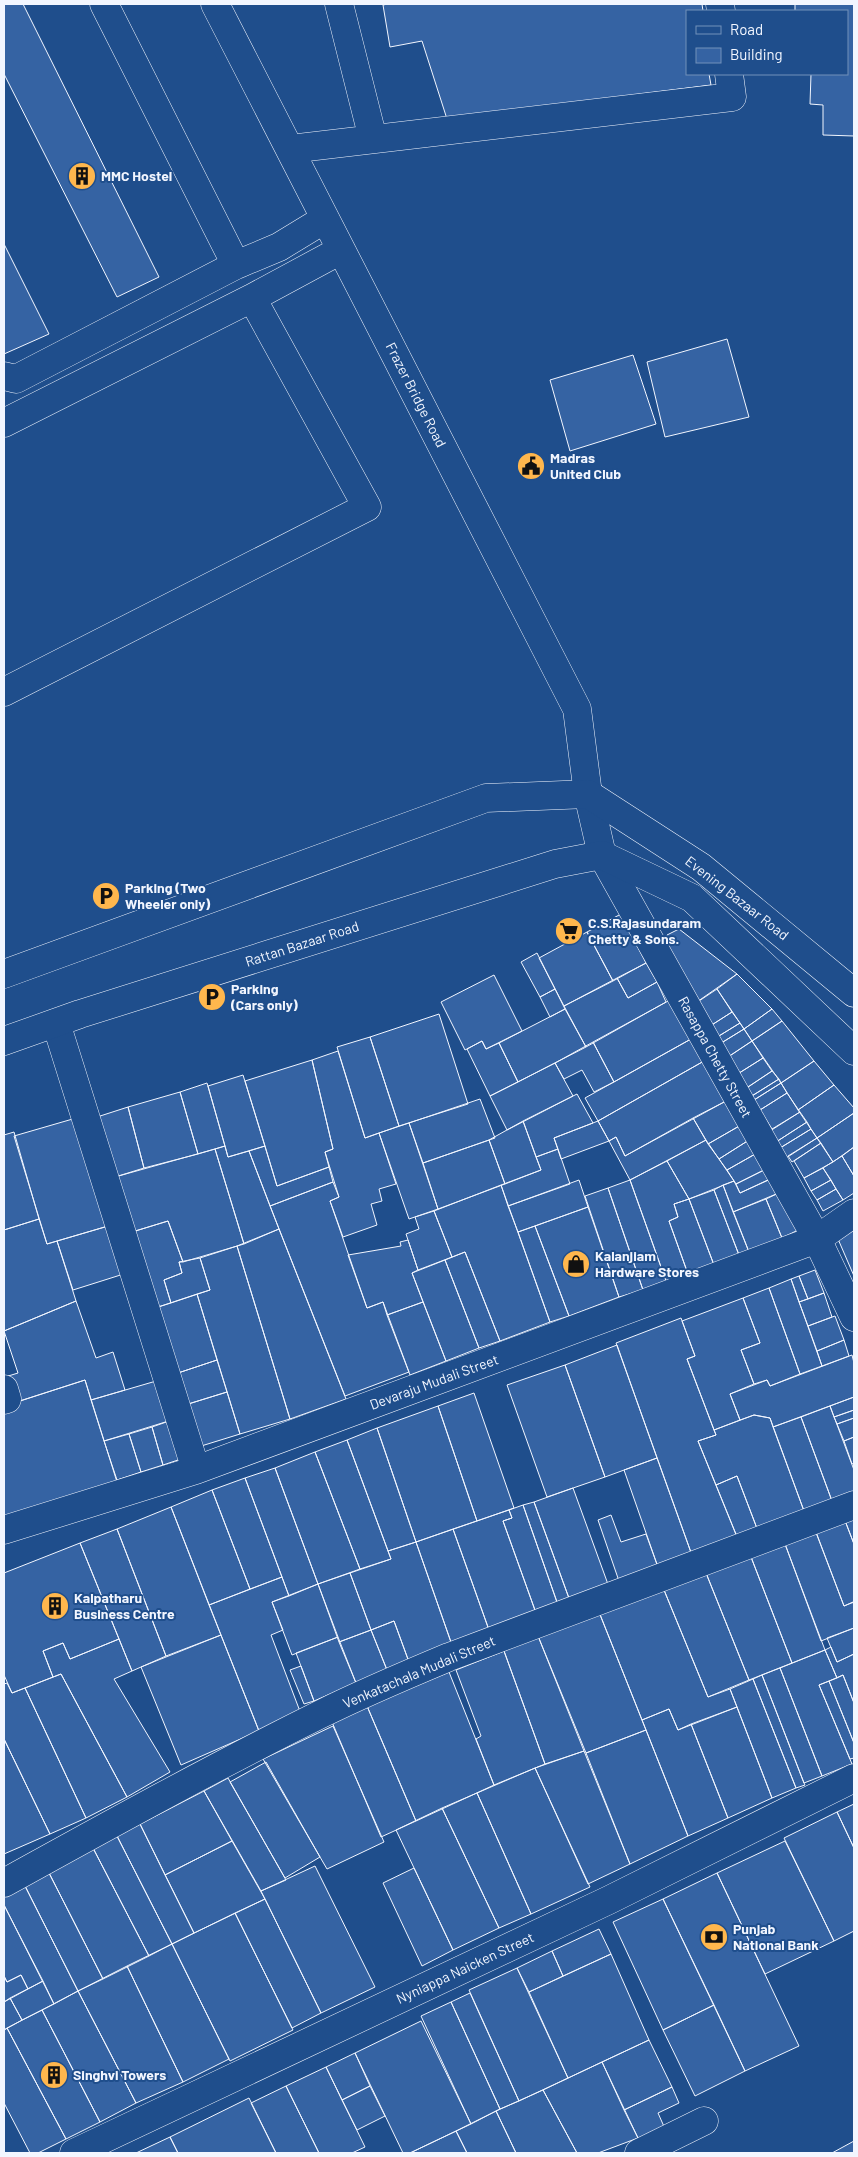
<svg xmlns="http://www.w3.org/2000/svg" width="858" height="2157" font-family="Barlow,sans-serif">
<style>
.building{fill:#3563a3;stroke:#f2f6ff}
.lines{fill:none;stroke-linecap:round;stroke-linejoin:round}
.minor-casing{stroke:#f2f6ff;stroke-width:29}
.major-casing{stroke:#f2f6ff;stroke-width:29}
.minor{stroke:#1f4e8c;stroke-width:28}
.major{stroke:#1f4e8c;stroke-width:28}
.labels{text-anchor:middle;stroke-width:4;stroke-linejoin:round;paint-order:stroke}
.poi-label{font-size:14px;font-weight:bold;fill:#f2f6ff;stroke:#1f4e8c;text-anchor:start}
.street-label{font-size:14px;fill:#f2f6ff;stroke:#1f4e8c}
</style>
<rect width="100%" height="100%" fill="#1f4e8c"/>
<path class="building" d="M4,4h19l136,273 -42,20 -113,-223z
M388,4h314l1,7h-16v63h22l2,11 -264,34 -25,-78 -32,6 -7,-42z
M795,4h59v132l-31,-1v-30l-13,-1 1,-30h36v-63h-52z
M4,244l45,90 -45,20z
M727,339l22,78 -84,20 -18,-75z
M633,355l23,69 -86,27 -20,-71z
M621,914l25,49 -33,18 -26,-49z
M679,929l58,45 -43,30 -32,-55 5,-14z
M587,932l26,49 -49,25 -25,-48z
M537,953l18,36 -15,8 -19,-35z
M646,963l11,19 -29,16 -11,-20z
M737,974l35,35 -28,20 -27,-40z
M494,975l28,56 -36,18 -4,-8 -17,9 -24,-48z
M617,978l11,20 29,-16 9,20 -80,45 -22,-41z
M555,989l10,20 -15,8 -10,-20z
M717,989l15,23 -25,16 -14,-23z
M670,1000l21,39 -77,43 -21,-40z
M565,1009l21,38 -68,35 -19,-39z
M772,1009l10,12 -30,20 -8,-12z
M732,1012l8,11 -26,16 -7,-11z
M439,1014l29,90 -69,22 -29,-89z
M782,1021l32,40 -33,22 -29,-42z
M740,1023l4,6 -26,16 -4,-6z
M744,1029l8,12 -27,18 -7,-14z
M370,1037l29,89 -34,12 -28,-91z
M691,1039l13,22 -106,60 -13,-23z
M482,1041l4,8 13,-6 19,39 -28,14 -23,-47z
M752,1041l11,17 -27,17 -11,-16z
M593,1042l21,40 -20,10 -12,-22 -18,9 -9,-16z
M338,1051l27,87 14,-5 17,51 -17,5 3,12 -11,3 6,21 -34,12 -13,-36 9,-4 -14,-45 8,-3 -21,-89z
M763,1058l9,13 -27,18 -9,-14z
M312,1060l21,89 -8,3 4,15 -52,19 -32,-105z
M704,1061l22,40 -101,55 -9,-19 -7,4 -11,-20z
M814,1061l20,24 -36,25 -17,-27z
M555,1063l18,33 -66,34 -17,-34z
M772,1071l7,8 -29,18 -5,-8z
M243,1075l22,71 -37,11 -20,-71z
M779,1079l2,4 -27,17 -2,-4z
M207,1083l18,63 -27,8 -18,-62z
M781,1083l6,10 -27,17 -6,-10z
M834,1085l20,23v5l-37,25 -19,-28z
M180,1092l18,62 -54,14 -16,-61z
M787,1093l13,19 -28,17 -12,-19z
M577,1094l16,29 -39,15 4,11 -22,8 -13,-36z
M480,1099l15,39 -72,25 -14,-40z
M726,1101l15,24 -33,19 -15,-26z
M128,1107l16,61 -29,9 -18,-60z
M800,1112l7,10 -31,20 -6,-11z
M854,1113v34l-21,15 -16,-24z
M83,1116l32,108 -68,20 -33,-108z
M693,1118l13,22 -76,40 -21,-39 7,-4 9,19z
M523,1121l18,49 -36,14 -16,-44z
M598,1121l11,20 -48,18 -7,-21z
M807,1122l4,7 -31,19 -4,-6z
M409,1123l29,86 -29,10 -30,-86z
M741,1125l8,15 -30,19 -11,-15z
M811,1129l6,9 -31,20 -6,-10z
M14,1132l25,87 -35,11v-95z
M817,1138l4,5 -29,19 -4,-6z
M489,1140l16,44 -67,25 -15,-46z
M706,1140l28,41 -45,18 -22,-38z
M749,1140l8,13 -30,17 -8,-11z
M821,1143l12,19 -29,16 -10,-17z
M225,1146l3,11 21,-6 30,78 -35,15 -29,-95z
M265,1146l12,40 52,-19 4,15 -63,24 -21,-55z
M854,1147v29l-12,-20z
M215,1149l29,95 -61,18 -15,-41 -36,11 -17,-55z
M558,1149l12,35 -62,22 -7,-21 40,-15 -5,-13z
M757,1153l9,16 -30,15 -9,-14z
M842,1156l12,20v17l-11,7 -20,-32z
M667,1161l22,38 -15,5 4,13 -9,4 19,53 -22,7 -36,-101z
M823,1168l8,12 -20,11 -7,-13z
M766,1169l6,9 -32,15 -4,-9z
M773,1178l8,14 -48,20 -10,-27 11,-4 6,12z
M579,1180l9,27 -70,25 -10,-26z
M630,1180l36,101 -23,9 -35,-102z
M831,1180l5,9 -19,11 -6,-9z
M333,1182l6,15 -9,4 37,107 16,-6 26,70 -64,24 -75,-190z
M501,1185l49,137 -50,19 -35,-89 -13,5 -18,-46z
M723,1185l26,67 -10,3 -25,-65z
M608,1188l35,102 -24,7 -34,-101z
M836,1189l7,11 -20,11 -6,-11z
M714,1190l25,65 -25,10 -25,-66z
M781,1192l21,36 -20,10 -16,-39z
M689,1199l25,66 -26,9 -19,-53 9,-4 -4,-13z
M766,1199l16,39 -33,14 -16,-40z
M588,1207l31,90 -50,19 -34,-90z
M434,1211l18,46 -34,13 -12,-36 13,-5 -4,-12z
M39,1219l8,25 10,-3 19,60 -72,30v-101z
M168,1221l15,41h-4l3,11 -18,7 7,23 -16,5 -23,-76z
M115,1224l15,48 -57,18 -16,-49z
M535,1226l34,90 -19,6 -32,-90z
M279,1229l67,170 -56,20 -53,-173z
M854,1230v46l-16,-37z
M408,1240l10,30 -6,3 11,29 -36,13 -4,-13 -16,6 -19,-53 53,-9 -1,-4z
M237,1246l53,173 -50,15 -43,-140 13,-4 -10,-32z
M465,1252l35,89 -21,7 -34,-88z
M200,1258l10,32 -39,13 -7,-23 18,-7 -3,-11z
M445,1260l34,88 -33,13 -34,-88z
M815,1270l9,23 -16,6 -9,-23z
M799,1276l9,23 -9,3 -8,-23z
M791,1279l31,87 -22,8 -31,-86z
M769,1288l31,86 -30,12 -3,-6 -13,4 -13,-34 19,-7 -17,-45z
M824,1293l8,24 -24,9 -9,-24z
M197,1294l20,66 -48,16 -20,-66z
M743,1298l17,45 -19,7 13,34 -24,10 10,26 -26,10 -27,-71 8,-3 -13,-35z
M76,1301l20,57 17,-6 12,38 -34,10 -6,-20 -71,23 -9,-26 13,-4 -14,-42z
M423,1302l23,59 -36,14 -23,-60z
M835,1316l9,24 -27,11 -9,-25z
M681,1318l14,38 -8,3 29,76 -18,6 41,101 -46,16 -77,-215z
M844,1340l5,16 -27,10 -5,-15z
M617,1345l40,113 -52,19 -40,-112z
M852,1355l2,8v34l-81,30 -3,-9 -16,-3 -14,5 -10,-26 37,-14 3,6z
M217,1360l10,32 -42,13 -10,-31z
M565,1365l40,112 -58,20 -40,-112z
M163,1379l12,40 -71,22 -13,-41z
M85,1380l32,102 -113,36v-112z
M227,1392l13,42 -42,13 -13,-42z
M474,1393l40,115 -37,13 -39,-115z
M854,1397v13l-20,7 -4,-11z
M438,1406l39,115 -61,21 -39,-114z
M830,1406l24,64v23l-22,8 -31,-84z
M854,1410v8l-17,6 -3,-7z
M754,1415l16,3 34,93 -46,20 -21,-55 -21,9 -18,-44 18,-6 -2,-5z
M801,1417l31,84 -28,10 -31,-84z
M854,1418v19l-10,4 -7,-17z
M175,1419l12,38 -24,8 -11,-38z
M152,1427l11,38 -22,7 -12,-38z
M377,1428l39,114 -28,9 -41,-111z
M129,1434l12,38 -24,8 -13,-39z
M854,1437v26l-2,1 -8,-23z
M347,1440l44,119 -31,10 -45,-117z
M315,1452l45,117 -42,15 -43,-116z
M657,1458l36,100 -34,12 -35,-100z
M275,1468l43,116 -29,12 -44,-118z
M737,1476l21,55 -20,8 -22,-54z
M245,1478l37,99 -32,12 -38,-99z
M573,1488l36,99 -39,14 -36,-99z
M212,1490l38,99 -41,16 -38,-98z
M534,1502l36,99 -12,4 -35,-100z
M523,1505l35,100 -22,8 -33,-92 9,-3 -3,-8z
M171,1507l50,128 -55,21 -49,-127z
M509,1510l3,8 -9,3 33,92 -47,17 -36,-101z
M854,1514v30l-10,-26z
M611,1515l10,27 25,-8 13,36 -39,14 -22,-64z
M844,1518l10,26v58l-10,4 -29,-76z
M117,1529l49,127 -34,15 -52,-128z
M453,1529l36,101 -37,15 -36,-103z
M816,1532l28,74 9,-4 1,4v22l-33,13 -36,-97z
M416,1542l36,103 -43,17 -15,-41 -23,9 -21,-57 41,-14 -3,-8z
M80,1543l39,96 -49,20 -7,-16 -20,8 10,26 -41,16 -8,-18v-102z
M785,1544l40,106 -33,13 -41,-106z
M751,1557l41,106 -43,17 -43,-107z
M350,1573l21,57 -32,12 -21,-58z
M706,1573l43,107 -41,17 -44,-107z
M282,1577l7,19 -17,6 11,28 -12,5 30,79 -42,17 -50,-126z
M318,1584l20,53 -46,18 -20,-53z
M664,1590l44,107 22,-8 7,18 -59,23 -9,-21 -27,11 -43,-108z
M599,1612l47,118 -60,23 -48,-117z
M394,1621l15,41 -22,8 -16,-40z
M854,1628v26l-17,8 -10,-24z
M371,1630l16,40 -31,13 -17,-41z
M221,1635l38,96 -78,34 -40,-98z
M538,1636l46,115 -39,13 -41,-113z
M338,1637l18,46 -42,18 -18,-48z
M119,1639l13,32 -18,8 56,93 -43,25 -66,-123 -8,3 -10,-26 20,-8 7,16z
M831,1647l6,15 17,-8v49l-11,-28 -6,3 -12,-28z
M825,1650l12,28 -18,7 33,79 -30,12 -42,-108z
M504,1651l41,113 -51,21 -18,-46 5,-3 -25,-66z
M301,1666l13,35 -10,3 -14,-34z
M780,1668l42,108 -18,7 -42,-108z
M449,1672l45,113 -78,36 -49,-115z
M61,1674l66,123 -41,21 -61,-130z
M762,1675l42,108 1,2 -9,3 -43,-109z
M843,1675l11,28v40l-25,-62z
M753,1679l43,109 -24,10 -42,-109z
M829,1681l25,62v15l-4,1 -31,-74z
M7,1683l5,10 13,-5 61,130 -36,16 -46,-95v-55z
M367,1706l49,115 -35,16 -49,-115z
M737,1707l35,91 -44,20 -37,-94z
M669,1709l9,21 13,-6 37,94 -40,18 -46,-116z
M333,1726l51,116 -57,27 -64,-110z
M646,1730l42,106 -58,28 -44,-111z
M4,1739l46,95 -46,20z
M584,1751l46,113 -42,20 -53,-116z
M266,1762l54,95 -35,21 -55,-96z
M535,1768l55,119 -59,27 -54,-121z
M228,1778l58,102 -25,11 -57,-100z
M204,1791l28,50 -67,34 -25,-51z
M477,1793l54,121 -32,14 -57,-120z
M854,1804v44l-17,-36z
M442,1808l57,120 -46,22 -57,-120z
M837,1812l17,36v83l-20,10 -50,-103z
M140,1824l54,109 -22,11 -55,-108z
M117,1836l55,108 -23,12 -56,-108z
M232,1841l33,58 -71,34 -29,-58z
M785,1841l49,100 -69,33 -48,-101z
M93,1848l56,108 -46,23 -56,-110z
M315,1866l60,121 -54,26 -60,-122z
M414,1868l39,82 -31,16 -39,-83z
M47,1869l56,110 -25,12 -55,-109z
M717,1873l82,173 -54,25 -82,-172z
M23,1882l55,109 -24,13 -50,-99v-14z
M265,1899l56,114 -29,15 -57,-115z
M663,1899l51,106 -51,25 -50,-108z
M4,1905l39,76 -15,8 -7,-14 -14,7 -3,-6z
M235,1913l58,117 -63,31 -58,-117z
M599,1929l12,25 -48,22 -11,-25z
M172,1944l57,115 -46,23 -56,-116z
M552,1951l11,25 -34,16 -12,-24z
M611,1954l38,86 -81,38 -39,-86z
M127,1966l56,116 -47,21 -58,-112z
M517,1968l51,110 -49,23 -50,-111z
M21,1975l7,14 -24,13v-26l3,6z
M43,1981l11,23 -32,16 -12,-22z
M78,1991l58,112 -36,19 -58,-112z
M470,1993l49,108 -19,8 -49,-107z
M10,1998l12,22 -18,10v-28z
M451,2002l49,107 -29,15 -50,-108z
M714,2005l31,66 -50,25 -32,-66z
M42,2010l58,112 -34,17 -59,-111z
M421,2021l50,103 -61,29h-7l-48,-100z
M7,2028l59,111 -28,14h-8l-26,-50v-73z
M649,2040l23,47 -48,23 -22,-48z
M355,2053l15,33 -28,14 -16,-33z
M602,2062l36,76 -40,15h-21l-34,-63z
M326,2067l39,80 -13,6h-33l-33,-67z
M286,2086l33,67h-43l-25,-50z
M370,2086l15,30 -28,14 -15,-30z
M672,2087l7,16 -21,10 8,18 -28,7 -14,-28z
M543,2090l34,63h-61l-20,-42z
M249,2098l27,55h-98l-8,-16z
M496,2111l20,42h-49l-11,-22z
M456,2131l11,22h-57z
M170,2137l8,16h-42z
M854,2141v12h-22z"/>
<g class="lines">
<defs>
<path id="minor" d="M104,4l132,261
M215,4l362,705 11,85 14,61 215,384 37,78
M339,4l34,135
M720,4l1,7
M290,149l442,-52 -3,-23
M4,376l12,3 220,-114 43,-18 46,-28
M4,423l248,-125 89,-48
M4,692l363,-185 -115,-209
M56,1023l140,447
M4,1389l3,10 -3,1
M4,1530l192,-60 621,-231 37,-26
M4,1883c105,-58 210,-116 317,-169 42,-21 85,-39 128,-57l405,-152
M74,2153l535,-253 245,-122
M639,2153l65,-32"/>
<path id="major" d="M4,974l482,-176 102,-4 113,73 153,126
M4,1041l76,-27 475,-150 47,-9 90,43 162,153"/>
</defs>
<use href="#minor" class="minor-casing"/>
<use href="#major" class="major-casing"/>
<use href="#minor" class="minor"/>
<use href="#major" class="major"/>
</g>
<defs>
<symbol id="building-disc" viewBox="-11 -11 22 22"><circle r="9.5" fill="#ffb74d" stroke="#1f4e8c"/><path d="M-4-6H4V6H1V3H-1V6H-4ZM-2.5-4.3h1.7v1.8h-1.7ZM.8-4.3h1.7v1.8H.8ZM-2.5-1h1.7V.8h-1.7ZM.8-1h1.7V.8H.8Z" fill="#111"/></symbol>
<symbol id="civic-disc" viewBox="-11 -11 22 22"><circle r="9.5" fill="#ffb74d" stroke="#1f4e8c"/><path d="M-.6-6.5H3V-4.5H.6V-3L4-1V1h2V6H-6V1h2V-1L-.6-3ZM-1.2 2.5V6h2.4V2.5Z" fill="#111"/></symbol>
<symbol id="parking-disc" viewBox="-11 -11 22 22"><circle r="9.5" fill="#ffb74d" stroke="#1f4e8c"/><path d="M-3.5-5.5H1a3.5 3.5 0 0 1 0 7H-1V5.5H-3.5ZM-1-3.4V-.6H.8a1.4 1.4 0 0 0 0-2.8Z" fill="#111"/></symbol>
<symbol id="supermarket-disc" viewBox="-11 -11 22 22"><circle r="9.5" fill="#ffb74d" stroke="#1f4e8c"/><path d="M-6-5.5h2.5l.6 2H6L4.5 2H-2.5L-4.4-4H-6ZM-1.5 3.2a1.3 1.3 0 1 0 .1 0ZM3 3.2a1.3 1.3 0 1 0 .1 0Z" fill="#111"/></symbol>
<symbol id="shop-disc" viewBox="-11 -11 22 22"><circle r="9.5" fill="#ffb74d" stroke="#1f4e8c"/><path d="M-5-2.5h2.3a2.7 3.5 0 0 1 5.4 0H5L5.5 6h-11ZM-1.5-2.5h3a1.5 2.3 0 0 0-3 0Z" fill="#111"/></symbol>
<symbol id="bank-disc" viewBox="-11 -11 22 22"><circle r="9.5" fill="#ffb74d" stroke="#1f4e8c"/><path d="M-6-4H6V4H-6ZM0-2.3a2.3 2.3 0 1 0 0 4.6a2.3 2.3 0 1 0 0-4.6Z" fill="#111"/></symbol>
</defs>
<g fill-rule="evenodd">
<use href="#building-disc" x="66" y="160" width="32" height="32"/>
<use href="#civic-disc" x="515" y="450" width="32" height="32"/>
<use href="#parking-disc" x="90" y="880" width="32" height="32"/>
<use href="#supermarket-disc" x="553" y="915" width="32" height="32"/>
<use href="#parking-disc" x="196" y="981" width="32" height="32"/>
<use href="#shop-disc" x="560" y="1248" width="32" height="32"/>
<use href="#building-disc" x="39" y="1590" width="32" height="32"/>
<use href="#bank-disc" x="698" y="1921" width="32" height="32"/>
<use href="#building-disc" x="38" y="2059" width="32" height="32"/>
</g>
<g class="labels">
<g class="poi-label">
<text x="101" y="181">MMC Hostel</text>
<text x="550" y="463">Madras<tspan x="550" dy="16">United Club</tspan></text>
<text x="125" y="893">Parking (Two<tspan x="125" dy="16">Wheeler only)</tspan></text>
<text x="588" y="928">C.S.Rajasundaram<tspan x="588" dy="16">Chetty &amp; Sons.</tspan></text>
<text x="231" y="994">Parking<tspan x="231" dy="16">(Cars only)</tspan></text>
<text x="595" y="1261">Kalanjiam<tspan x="595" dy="16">Hardware Stores</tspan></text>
<text x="74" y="1603">Kalpatharu<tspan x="74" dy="16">Business Centre</tspan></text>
<text x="733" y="1934">Punjab<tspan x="733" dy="16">National Bank</tspan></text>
<text x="73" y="2080">Singhvi Towers</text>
</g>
<g class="street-label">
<text transform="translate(416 395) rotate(63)" y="5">Frazer Bridge Road</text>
<text transform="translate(737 898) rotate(38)" y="5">Evening Bazaar Road</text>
<text transform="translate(302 944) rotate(-18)" y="5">Rattan Bazaar Road</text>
<text transform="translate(715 1057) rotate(61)" y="5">Rasappa Chetty Street</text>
<text transform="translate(434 1382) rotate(-20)" y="5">Devaraju Mudali Street</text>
<text transform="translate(419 1672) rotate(-23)" y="5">Venkatachala Mudali Street</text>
<text transform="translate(465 1968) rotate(-25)" y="5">Nyniappa Naicken Street</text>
</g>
</g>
<rect width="858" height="2157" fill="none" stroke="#f2f6ff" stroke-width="10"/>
<rect x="686" y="10" width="162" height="65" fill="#1f4e8c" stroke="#7391ba"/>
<rect x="696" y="26" width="25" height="8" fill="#1f4e8c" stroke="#7391ba"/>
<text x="730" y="35" font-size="15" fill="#f2f6ff">Road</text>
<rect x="696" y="48" width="25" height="15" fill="#3563a3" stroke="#7391ba"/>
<text x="730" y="60" font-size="15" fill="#f2f6ff">Building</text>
</svg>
